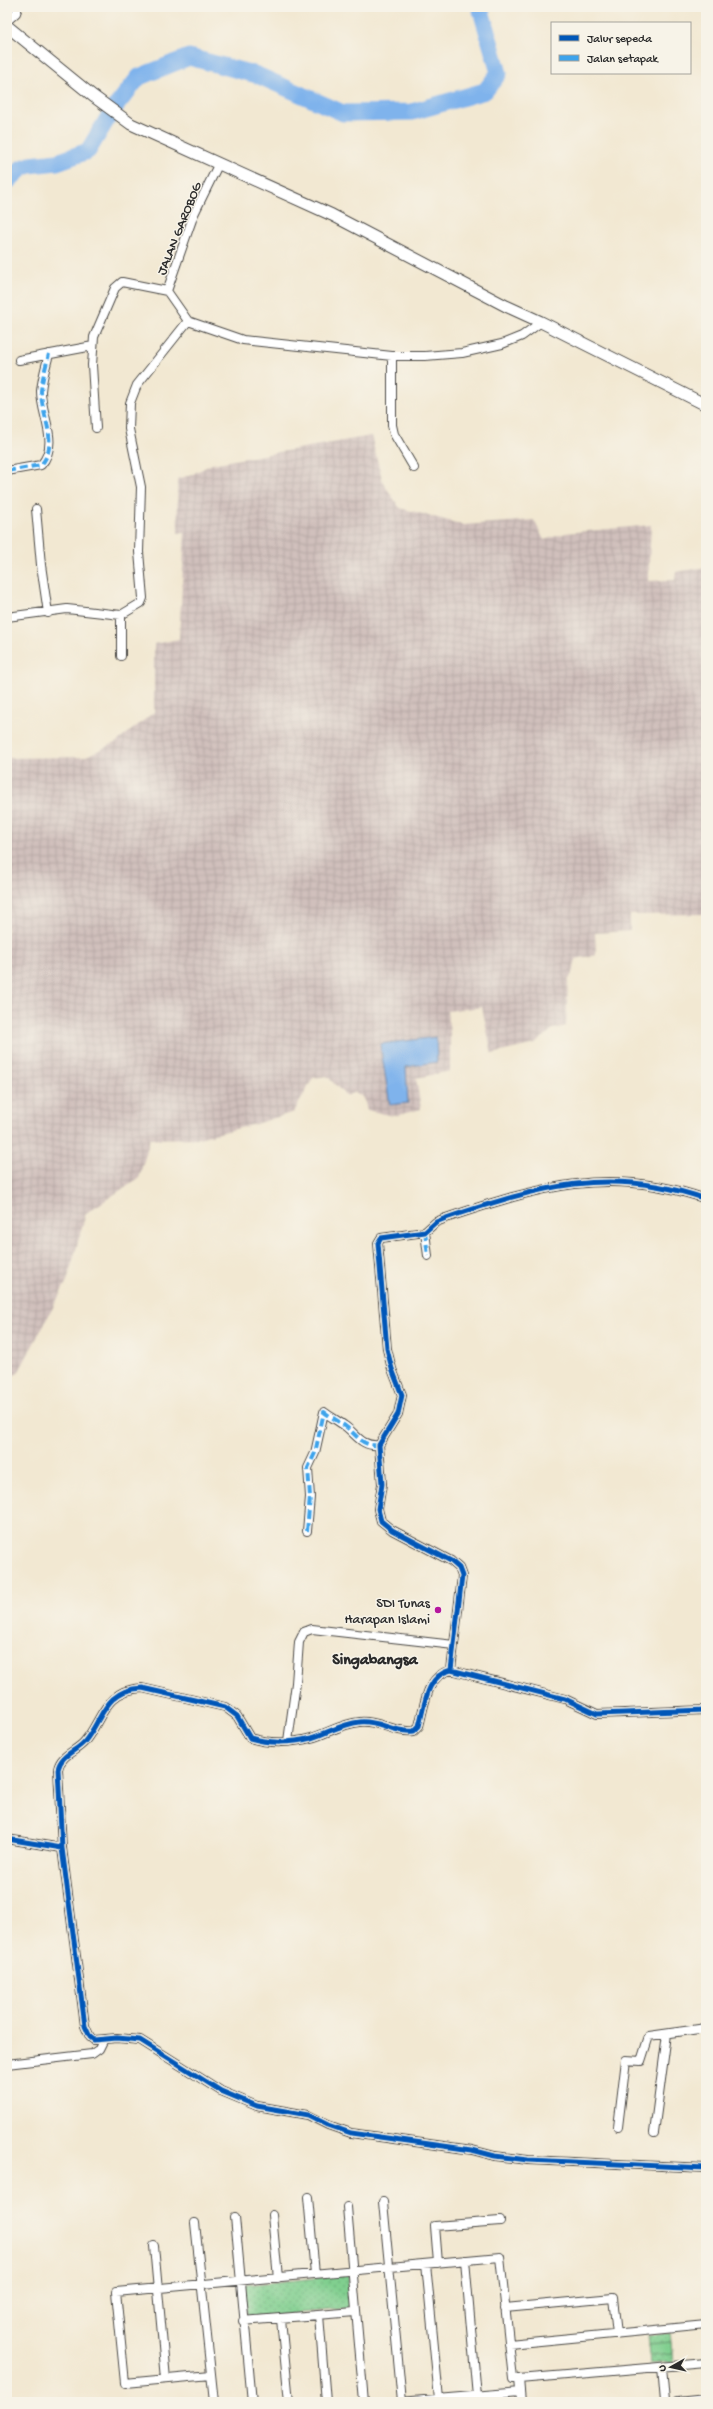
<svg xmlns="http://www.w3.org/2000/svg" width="713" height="2409" font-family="'Gochi Hand',sans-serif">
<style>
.industrial{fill:url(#industrial-grid)}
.grass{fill:url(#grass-dots);stroke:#567d5d}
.garden{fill:#80cf8f;stroke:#567d5d}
.water{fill:#7fb3ec;stroke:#556f8c}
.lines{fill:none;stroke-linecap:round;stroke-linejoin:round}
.river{stroke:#7fb3ec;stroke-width:17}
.street-casing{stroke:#494744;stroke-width:10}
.secondary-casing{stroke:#494744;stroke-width:13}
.street{stroke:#fff;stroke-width:8}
.secondary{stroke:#fff;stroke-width:11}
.quiet{stroke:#3ea3eb;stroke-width:4;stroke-dasharray:8 4;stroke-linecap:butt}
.cycleway-casing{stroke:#f7f3e8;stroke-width:8}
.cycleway{stroke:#0057b8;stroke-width:5}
.poi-dot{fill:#b5179e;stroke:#f7f3e8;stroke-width:1.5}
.labels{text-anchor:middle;stroke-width:3;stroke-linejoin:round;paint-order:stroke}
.street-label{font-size:14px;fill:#2b2b2b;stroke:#f7f3e8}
.poi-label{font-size:14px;fill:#2b2b2b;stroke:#f7f3e8;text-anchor:end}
.quarter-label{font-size:16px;font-weight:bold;fill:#2b2b2b;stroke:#f7f3e8}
</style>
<defs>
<pattern id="industrial-grid" width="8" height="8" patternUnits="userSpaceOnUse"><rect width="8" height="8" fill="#d0c0bc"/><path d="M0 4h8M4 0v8" fill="none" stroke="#b3a5a2"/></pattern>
<pattern id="grass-dots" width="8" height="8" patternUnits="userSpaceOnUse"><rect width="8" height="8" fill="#80cf8f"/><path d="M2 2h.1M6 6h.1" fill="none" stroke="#69a875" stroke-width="1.8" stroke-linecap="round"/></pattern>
</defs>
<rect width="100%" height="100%" fill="#f7f3e8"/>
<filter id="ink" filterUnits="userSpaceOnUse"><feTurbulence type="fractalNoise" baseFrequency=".025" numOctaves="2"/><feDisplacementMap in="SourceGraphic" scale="8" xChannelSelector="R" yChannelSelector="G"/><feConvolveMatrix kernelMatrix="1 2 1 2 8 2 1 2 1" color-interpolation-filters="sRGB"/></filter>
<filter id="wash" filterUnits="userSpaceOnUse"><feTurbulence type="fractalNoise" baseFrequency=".012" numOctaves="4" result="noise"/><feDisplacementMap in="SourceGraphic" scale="16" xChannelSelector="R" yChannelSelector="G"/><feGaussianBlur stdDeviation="0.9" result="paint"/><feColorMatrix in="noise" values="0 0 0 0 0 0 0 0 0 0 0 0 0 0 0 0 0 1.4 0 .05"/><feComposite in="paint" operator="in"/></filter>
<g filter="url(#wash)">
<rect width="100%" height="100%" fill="#f2e8d2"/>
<path class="industrial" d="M371,436l12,47 17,25 64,17 70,-5 10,20 22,-7 85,-8 -3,56 27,-1 1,-8 30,-5v347l-76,1v16l-35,2 1,22 -21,4 -1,11 -6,11 -2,45 -13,3 -18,15 -43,10 -10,-47 -35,4 3,22v38l-34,7 5,31 -27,7 -27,-6 -3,-12 -9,-6 -9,4 -19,-20 -14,2 -19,34 -42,13 -54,13 -48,1 -11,39 -53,35 -19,68 -49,92 -11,6v-621l77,-1 33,-15 37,-30v-68l25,-5 6,-107 -7,1 -1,-54 14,-4 21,-11z"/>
<path class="grass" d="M348,2275l3,33 -104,10 -3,-33z
M670,2333l3,29 -22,2 -3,-29z"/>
<path class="garden" d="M671,2343l1,11 -22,2 -1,-11z"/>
<path class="water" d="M436,1037l1,25 -31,5 2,36 -18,2 -10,-61z"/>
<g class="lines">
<path class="river" d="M7,182l15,-14 8,-3 27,-3 31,-11 24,-40 27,-34 50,-20 68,18 86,38 69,-1 73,-21 14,-18 -19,-66"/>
</g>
</g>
<g filter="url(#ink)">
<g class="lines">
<defs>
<path id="street" d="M7,21l9,-8 2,-6
M188,321l55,19 149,16h33l37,-3 40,-9 20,-8 19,-14
M188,321l-21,-30 27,-77 25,-51
M392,356v69l2,9 20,34
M19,360l74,-14
M96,428l-4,-63 2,-28 21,-49 7,-6 45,9
M7,471l34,-6c19,-22 0,-49 0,-74 1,-12 5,-25 8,-37
M36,509l5,56 7,48
M121,615v41
M7,617l60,-8 54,6 20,-12 2,-5 -4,-46 2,-65 -12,-58 1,-26 7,-18 51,-64
M425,1232l3,24
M307,1531l3,-34 -2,-29 7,-15 9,-41c7,5 14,9 21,14 12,9 17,21 34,19
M451,1670l11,-94 -3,-8 -8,-7 -59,-31 -11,-9 -3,-12 4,-25 -3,-39 19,-31 4,-19 -10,-26 -5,-20 -9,-106 3,-5 44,-6 11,-10 10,-4c93,-31 163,-53 260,-19
M288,1741l8,-58 3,-41 5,-10 8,-3 142,16
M7,1839l55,9 23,178 5,11 4,3 23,-2 23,2 81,51 36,15 51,9 20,10 23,8 121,17 23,6 33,4 178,8
M62,1848l-4,-79c3,-15 18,-17 27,-28 18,-22 19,-51 57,-53l83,19 12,9 13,22c19,6 42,5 61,0 17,-5 30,-14 49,-16 19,-2 33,11 54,9l5,-5c6,-22 7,-50 32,-56l114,29 32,15 109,-4
M7,2064l85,-10 7,-5 4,-8
M618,2127l8,-67 15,1 8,-25 57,-8
M654,2133l13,-99
M308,2197l7,77
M383,2202l19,200
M347,2207l17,195
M272,2215l6,63
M235,2217l17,185
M195,2223l19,179
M154,2246l12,133
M465,2260l12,136
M438,2263l-3,-37 65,-5
M426,2264l13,135
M505,2308l108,-10 4,36
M319,2315l7,87
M281,2319l8,83
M243,2321l112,-9
M509,2344l197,-19
M662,2367l3,35
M211,2375l-86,8 -9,-91 384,-35 13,122h6l2,23
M519,2379l187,-16
M400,2402l120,-10
M677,2402l29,-3"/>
<path id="secondary" d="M7,26l86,70 38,28 201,91 174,91 35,16 165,83"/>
</defs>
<use href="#street" class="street-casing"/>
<use href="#secondary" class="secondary-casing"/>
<use href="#street" class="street"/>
<use href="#secondary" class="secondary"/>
<path class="quiet" d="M7,471l34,-6c19,-22 0,-49 0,-74 1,-12 5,-25 8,-37
M425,1232l3,24
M307,1531l3,-34 -2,-29 7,-15 9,-41c7,5 14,9 21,14 12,9 17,21 34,19"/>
<defs>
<path id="cycleway" d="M451,1670l11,-94 -3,-8 -8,-7 -59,-31 -11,-9 -3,-12 4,-25 -3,-39 19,-31 4,-19 -10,-26 -5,-20 -9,-106 3,-5 44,-6 11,-10 10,-4c93,-31 163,-53 260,-19
M7,1839l55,9 23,178 5,11 4,3 23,-2 23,2 81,51 36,15 51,9 20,10 23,8 121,17 23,6 33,4 178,8
M62,1848l-4,-79c3,-15 18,-17 27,-28 18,-22 19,-51 57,-53l83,19 12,9 13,22c19,6 42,5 61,0 17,-5 30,-14 49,-16 19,-2 33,11 54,9l5,-5c6,-22 7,-50 32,-56l114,29 32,15 109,-4"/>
</defs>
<use href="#cycleway" class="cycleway-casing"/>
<use href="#cycleway" class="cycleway"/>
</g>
</g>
<circle class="poi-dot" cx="438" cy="1610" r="4"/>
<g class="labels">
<g class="street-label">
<text transform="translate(178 228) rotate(-68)" y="5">JALAN GAROBOG</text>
</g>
<g class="poi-label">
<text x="430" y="1607">SDI Tunas<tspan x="430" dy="16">Harapan Islami</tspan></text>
</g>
<g class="quarter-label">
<text x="375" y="1664">Singabangsa</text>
</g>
</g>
<rect width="713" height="2409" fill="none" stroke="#f7f3e8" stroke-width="24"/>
<rect x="551" y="22" width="140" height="52" fill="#f7f3e8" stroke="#a5a39c"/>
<rect x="559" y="35" width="20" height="6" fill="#0057b8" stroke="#a5a39c"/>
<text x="587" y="42" font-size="12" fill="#2b2b2b">Jalur sepeda</text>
<rect x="559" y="55" width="20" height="6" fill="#3ea3eb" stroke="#a5a39c"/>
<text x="587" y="62" font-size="12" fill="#2b2b2b">Jalan setapak</text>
<g transform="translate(671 2367) rotate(262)" stroke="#f7f3e8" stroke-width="3" paint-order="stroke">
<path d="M0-3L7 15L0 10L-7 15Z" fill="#2b2b2b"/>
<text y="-6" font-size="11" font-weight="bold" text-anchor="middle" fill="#2b2b2b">U</text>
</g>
</svg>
